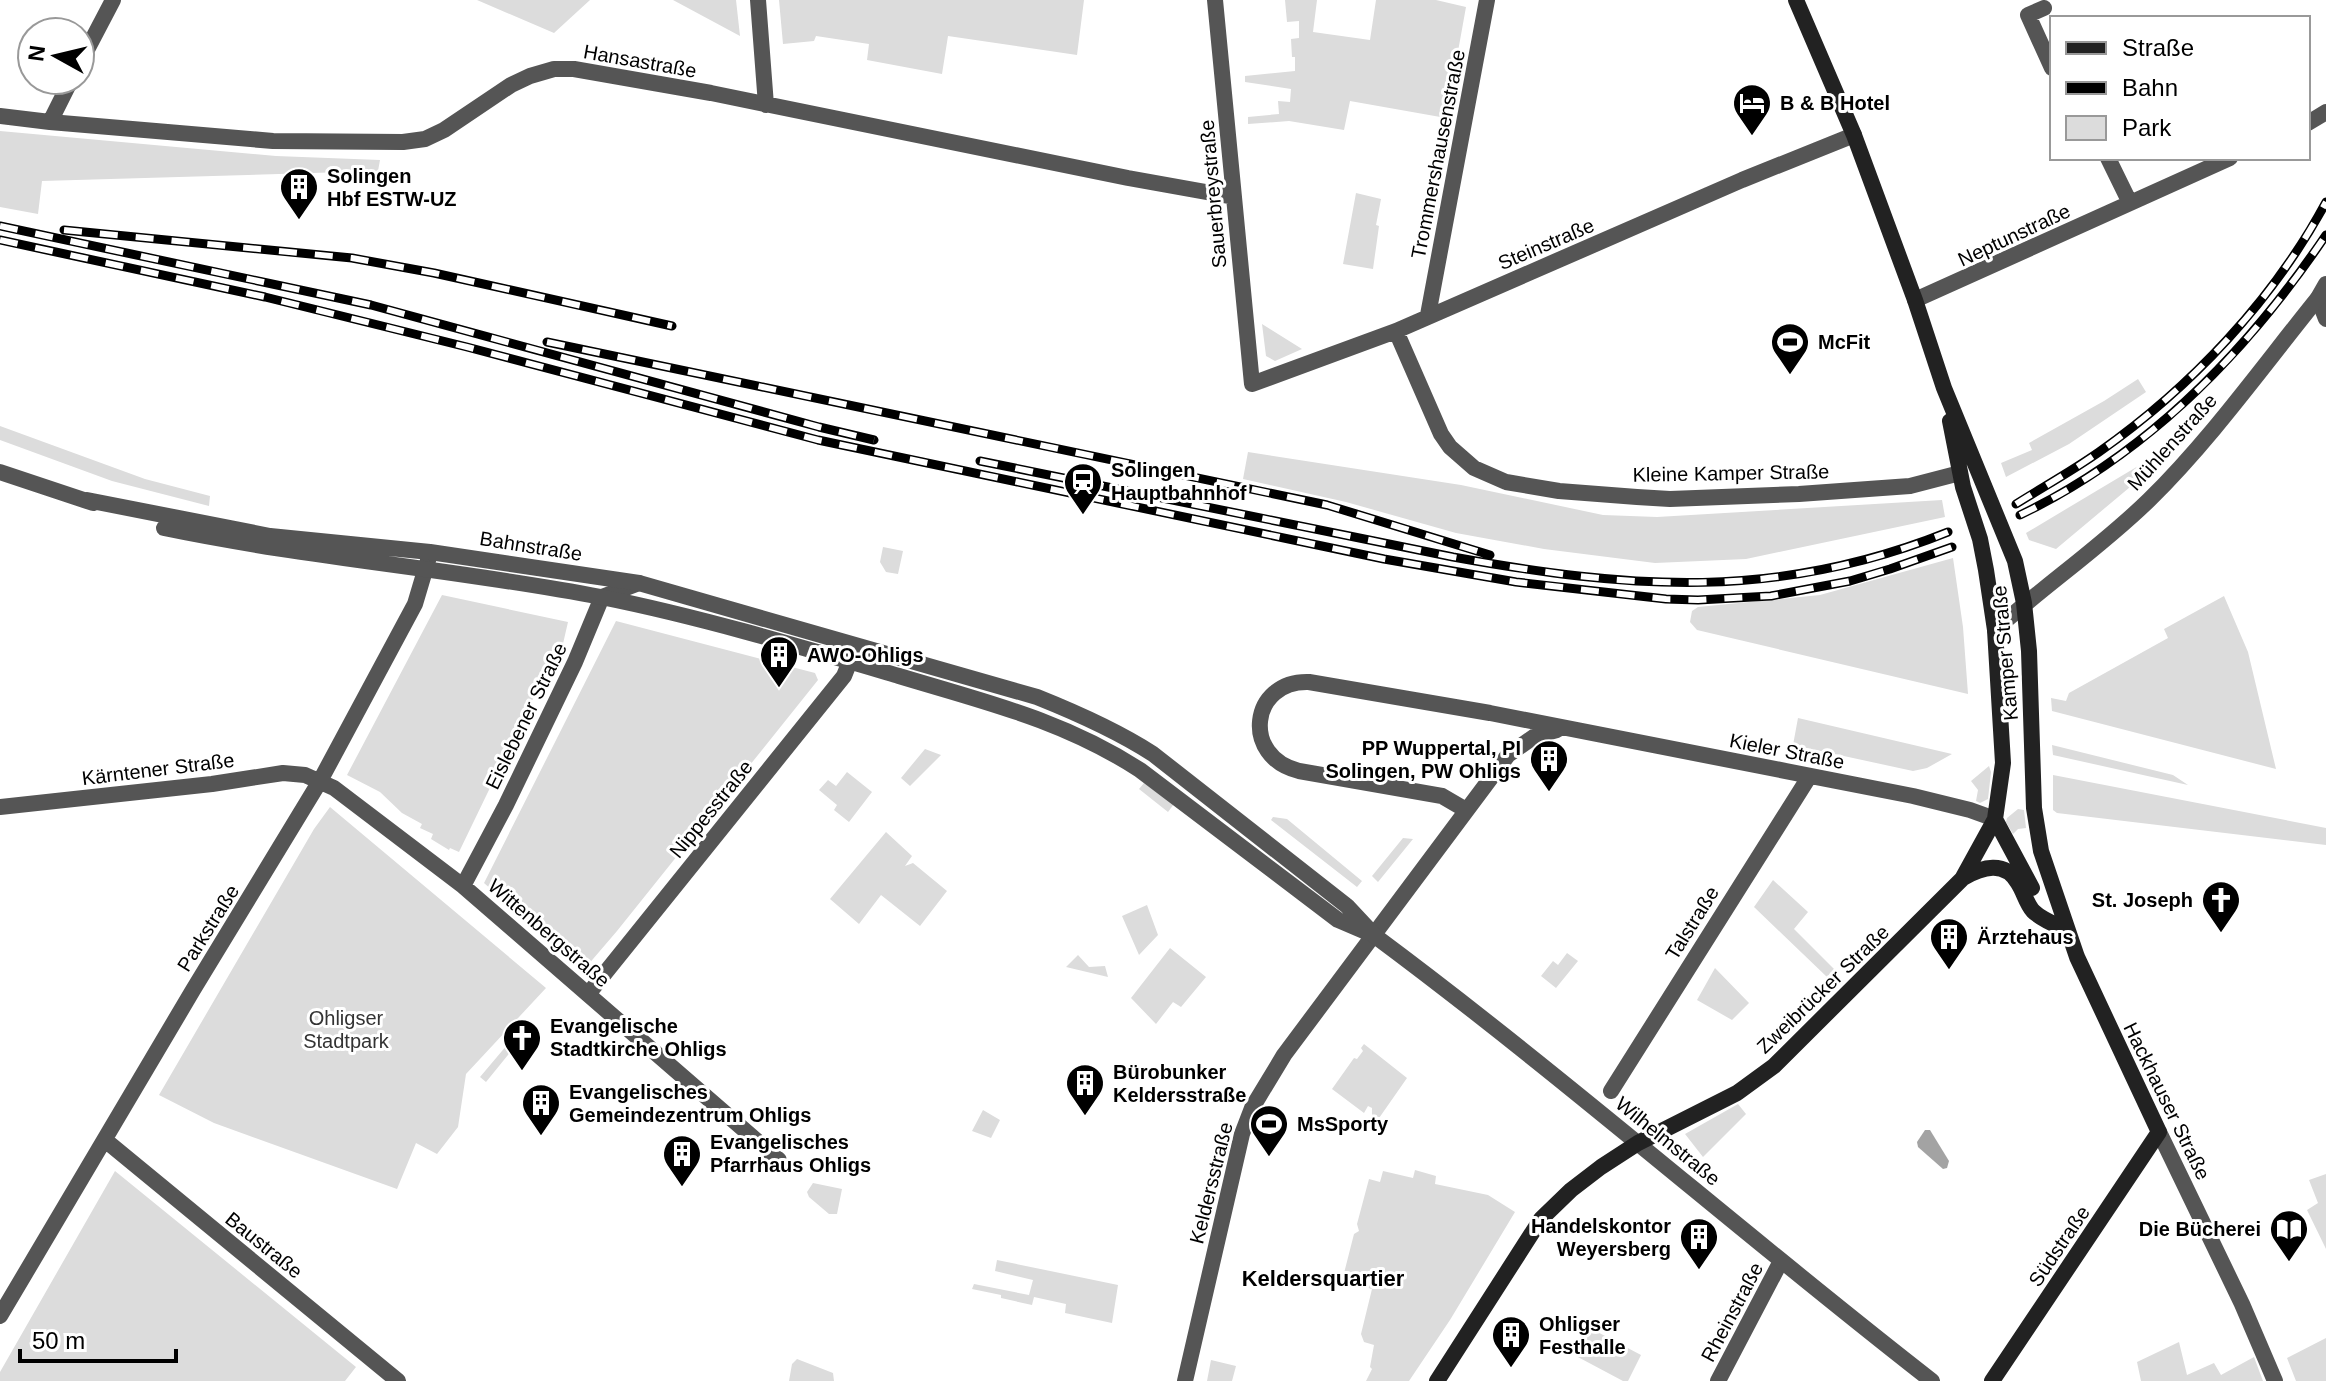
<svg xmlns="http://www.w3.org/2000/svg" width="2326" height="1381" font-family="Helvetica,sans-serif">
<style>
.green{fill:#dcdcdc}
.water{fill:#a3a3a3}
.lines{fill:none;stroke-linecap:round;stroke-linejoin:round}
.minor{stroke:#555;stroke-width:16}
.tertiary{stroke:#555;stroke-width:16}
.secondary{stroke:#222;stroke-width:16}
.rail-casing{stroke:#000;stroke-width:9}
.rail{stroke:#fff;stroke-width:6;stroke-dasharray:18;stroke-linecap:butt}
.labels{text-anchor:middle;stroke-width:6;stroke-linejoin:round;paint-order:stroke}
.street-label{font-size:20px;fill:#000;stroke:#fff}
.poi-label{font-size:20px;font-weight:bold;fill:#000;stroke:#fff;text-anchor:start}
.park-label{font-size:20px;fill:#333;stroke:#fff}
.neighbourhood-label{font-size:22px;font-weight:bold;fill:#000;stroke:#fff}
</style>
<rect width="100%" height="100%" fill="#fff"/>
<path class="green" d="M477,0h113l-36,33z
M673,0h63l4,36z
M779,0h305l-7,55 -129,-19 -6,38 -75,-14 2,-16 -53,-8 -2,5 -31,3z
M1285,0h32l-4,32 57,8 6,-40h60l30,7 -20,111 -96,-17 -6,29 -55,-9 -41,3v-7l31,-3 -1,-13 12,1 1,-13 -46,-7v-6l50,-5v-14h-3l-1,-18 8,-1v-17l-12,1z
M0,131l276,25 104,4 -2,11 -336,10 -4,33 -38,-7z
M1356,193l25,6 -5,26 3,1 -6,43 -30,-5z
M1262,324l40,25 -27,12 -9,-5z
M2138,379l8,13 -77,52 -63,33 -5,-14 31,-13 -3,-7 75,-42z
M0,426l145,53 65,17 -1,10 -97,-25 -112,-41z
M2175,444l-33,33 -86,72 -27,-9 -3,-7z
M1248,452l213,33 142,30 54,2 285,-17 3,17 -199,42 -91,4 -111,-14 -88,-16 -110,-31 -103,-23z
M883,547l20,4 -5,23 -12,-2 -6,-10z
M1953,558l10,69 5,67 -271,-64 -7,-8 2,-11 6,-4 122,-12z
M442,595l126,27 -6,26 -4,-1 -99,205 -9,-4 -1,2 -18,-11 2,-5 -13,-6 2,-4 -20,-11 -22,-21 -33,-17z
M2224,596l24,56 28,117 -224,-58 -1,-13 15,3 3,-8 99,-55 -4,-9z
M616,621l199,52 3,7 -201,251 -30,35 -8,1 -95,-84z
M1798,718l154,36 -25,14 -14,3 -120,-26z
M2052,745l121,30 15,10 -135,-30z
M925,749l16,6 -31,31 -9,-8z
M1989,766l2,6 -3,27 -8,4 -4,-2 2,-11 -7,-9z
M847,772l25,20 -23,30 -15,-12 3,-5 -18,-15 9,-10 8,6z
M2053,775l273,53v17l-269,-32 -4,-3z
M1144,783l30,21 -6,8 -29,-23z
M330,807l216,181 -80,86 -8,53 -21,27 -21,-11 -19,46 -183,-66 -55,-28 155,-266z
M2018,809l6,1 2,18 -8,1 -5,5 -7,-12 1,-4z
M1273,817l14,2 75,62 -5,6 -86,-67z
M886,832l26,24 -7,10 8,-3 34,28 -27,35 -39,-31 -22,29 -29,-25z
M1403,838l10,1 -35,43 -6,-6z
M1773,880l35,32 -14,17 40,40 -7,8 -73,-70z
M1147,905l11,30 -19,20 -17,-39z
M1170,948l36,29 -25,30 -8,-5 -17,22 -25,-26z
M1567,953l11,8 -22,27 -15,-12 12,-15 5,4z
M1078,955l11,12 16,-1 3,11 -42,-10z
M1715,968l34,35 -17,17 -35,-20z
M524,1025l5,4 -43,53 -6,-5z
M1364,1044l43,34 -30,43 -5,-3v-10l-4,-2 -4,7 -32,-24 22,-31 3,1 6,-8 -2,-3z
M1738,1104l8,10 -43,43 -18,-23z
M983,1110l17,10 -9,18 -19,-7z
M1415,1170l21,6 -1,8 53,11 27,17 -65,108 -41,61h-43l6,-12 -2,-2 4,-22 -10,-3 -3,-8 11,-45 -30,-8 12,-47 5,-3 -2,-7 12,-45 11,3 3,-11 30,7z
M115,1171l241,196 -11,14h-345v-9z
M2326,1174v75l-19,-39 11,-7 -9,-23z
M813,1183l29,6 -5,25h-8l-20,-17 -2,-5z
M997,1260l121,25 -6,38 -47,-10 1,-9 -32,-7 -2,8 -31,-7v-3l-29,-6 2,-5 55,11 4,-15 -38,-9z
M1588,1327l53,28 -13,26h-5l-47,-25z
M2326,1338v43h-30l-9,-23z
M2179,1342l8,33 27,-12 7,12 33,-18 9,24h-122l-4,-19z
M797,1359l36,14 1,8h-45l3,-17z
M1211,1360l25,6 -4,15h-25z"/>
<path class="water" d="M1925,1130h5l19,31 -2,7 -4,1 -25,-22 -1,-5z"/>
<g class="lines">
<path class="minor" d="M758,0l8,105
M1215,0l37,384 144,-53 346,-151 112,-45
M2044,8l-16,7 24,53
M80,63l33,-63
M0,116l50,6 223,19 130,1 22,-3 19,-9 67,-45 19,-9 24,-7h20l137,24 417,85 106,19
M50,122l21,-42
M2308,123l18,-11
M2108,158l22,45
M2318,298l8,21
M1915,300l315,-142
M1428,315l59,-315
M1396,331l45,103 9,13 24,21 32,14 53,9 78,6 33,2 129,-5 111,-8 50,-13
M0,807l212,-23 71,-11 22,2 29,13 129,98 316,274
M1466,810l-24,-14 -143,-25c-58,-14 -49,-91 10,-89l181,31 423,83 57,14 25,9
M463,886l43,-81 69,-143 27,-65 37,-14
M589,993l255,-317 12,-30
M1611,1091l198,-314
M2159,1132l83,172 33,77
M105,1140l293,241
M0,1316l193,-326 127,-209 95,-177 14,-47
M1185,1381l57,-247 10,-26 32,-53 224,-300 27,-19 22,-6
M1718,1381l63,-120"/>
<path class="tertiary" d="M0,472l93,31
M87,500l183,36 160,16 209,31 398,114c40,16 79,33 116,57l194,152 28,30c191,142 369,299 557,445
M164,528c144,30 292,41 437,69 100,20 200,50 298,79 86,26 164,44 241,94l198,150 28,12
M1995,630c50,-45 106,-83 154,-130 62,-61 114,-134 169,-202l8,-14"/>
<path class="secondary" d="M1796,0l58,135 61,165 29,88 71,173 9,42 5,48 5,157 7,43 36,106 82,175 -167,249
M1995,819l37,69
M1963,878c19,-11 42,-18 55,5 6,9 8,20 15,28 9,9 23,14 34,19
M1437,1381l104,-162 30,-29 30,-23 37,-24 99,-50 37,-27 188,-187 33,-60 8,-56 -8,-133 -9,-60 -6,-31 -17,-52 -13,-66"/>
<defs>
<path id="rail" d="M0,226l371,79 448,122 55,13
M64,230l288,28 82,15 238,53
M0,240l265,57 202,50 351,93 566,119 132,23 150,17 32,1 73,-4 79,-15 40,-12 62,-22
M547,342l780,163 163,50
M980,461l473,96c178,32 323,44 495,-25
M2016,504c27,-17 56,-33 83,-52 91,-64 174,-151 227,-250
M2020,515c129,-62 227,-163 306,-280"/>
</defs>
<use href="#rail" class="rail-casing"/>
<use href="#rail" class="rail"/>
</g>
<defs>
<symbol id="hotel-pin" viewBox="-11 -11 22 30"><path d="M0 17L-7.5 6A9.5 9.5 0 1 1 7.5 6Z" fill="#000" stroke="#fff"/><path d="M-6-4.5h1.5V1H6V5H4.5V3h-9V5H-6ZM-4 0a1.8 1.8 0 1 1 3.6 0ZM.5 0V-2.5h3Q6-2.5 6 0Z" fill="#fff"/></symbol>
<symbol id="building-pin" viewBox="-11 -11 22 30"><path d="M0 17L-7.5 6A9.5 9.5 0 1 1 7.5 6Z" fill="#000" stroke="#fff"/><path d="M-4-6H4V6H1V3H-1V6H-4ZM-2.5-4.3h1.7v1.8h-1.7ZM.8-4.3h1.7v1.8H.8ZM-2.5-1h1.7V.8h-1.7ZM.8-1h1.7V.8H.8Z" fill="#fff"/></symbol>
<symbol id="stadium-pin" viewBox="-11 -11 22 30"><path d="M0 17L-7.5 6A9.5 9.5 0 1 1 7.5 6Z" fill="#000" stroke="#fff"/><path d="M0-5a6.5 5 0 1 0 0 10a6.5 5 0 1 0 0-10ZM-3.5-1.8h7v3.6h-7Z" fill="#fff"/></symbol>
<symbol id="station-pin" viewBox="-11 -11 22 30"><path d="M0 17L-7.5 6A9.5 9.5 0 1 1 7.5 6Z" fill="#000" stroke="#fff"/><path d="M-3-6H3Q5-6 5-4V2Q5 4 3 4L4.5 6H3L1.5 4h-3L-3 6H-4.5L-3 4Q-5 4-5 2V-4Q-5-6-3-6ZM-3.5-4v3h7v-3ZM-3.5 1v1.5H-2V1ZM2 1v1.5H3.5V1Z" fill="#fff"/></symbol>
<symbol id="church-pin" viewBox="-11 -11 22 30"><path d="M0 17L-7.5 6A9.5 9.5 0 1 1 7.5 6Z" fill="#000" stroke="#fff"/><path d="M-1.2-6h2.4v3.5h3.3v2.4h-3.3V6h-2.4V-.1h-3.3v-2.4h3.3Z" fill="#fff"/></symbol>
<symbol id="library-pin" viewBox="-11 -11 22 30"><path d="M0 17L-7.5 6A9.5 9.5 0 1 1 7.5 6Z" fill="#000" stroke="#fff"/><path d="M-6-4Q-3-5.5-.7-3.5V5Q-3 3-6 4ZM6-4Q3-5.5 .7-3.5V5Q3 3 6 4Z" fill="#fff"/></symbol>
</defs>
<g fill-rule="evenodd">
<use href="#hotel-pin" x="1730" y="81" width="44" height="60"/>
<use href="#building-pin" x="277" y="165" width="44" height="60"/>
<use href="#stadium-pin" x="1768" y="320" width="44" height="60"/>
<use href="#station-pin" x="1061" y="460" width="44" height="60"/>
<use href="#building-pin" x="757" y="633" width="44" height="60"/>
<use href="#building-pin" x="1527" y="737" width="44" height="60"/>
<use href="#church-pin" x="2199" y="878" width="44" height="60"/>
<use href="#building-pin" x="1927" y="915" width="44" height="60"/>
<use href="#church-pin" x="500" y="1016" width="44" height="60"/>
<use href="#building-pin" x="1063" y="1061" width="44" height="60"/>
<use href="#building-pin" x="519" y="1081" width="44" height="60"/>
<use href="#stadium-pin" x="1247" y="1102" width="44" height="60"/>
<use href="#building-pin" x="660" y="1132" width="44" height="60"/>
<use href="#library-pin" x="2267" y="1207" width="44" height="60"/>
<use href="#building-pin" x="1677" y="1215" width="44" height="60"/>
<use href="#building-pin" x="1489" y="1313" width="44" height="60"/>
</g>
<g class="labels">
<g class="street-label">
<text transform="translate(640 61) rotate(10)" y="7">Hansastraße</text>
<text transform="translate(1438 154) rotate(-79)" y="7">Trommershausenstraße</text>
<text transform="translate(1213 194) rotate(-95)" y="7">Sauerbreystraße</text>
<text transform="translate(2014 235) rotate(-25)" y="7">Neptunstraße</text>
<text transform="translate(1546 244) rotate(-23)" y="7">Steinstraße</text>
<text transform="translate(2172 442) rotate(-48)" y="7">Mühlenstraße</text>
<text transform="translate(1731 473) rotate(-1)" y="7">Kleine Kamper Straße</text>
<text transform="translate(531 546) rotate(9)" y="7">Bahnstraße</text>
<text transform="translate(2005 653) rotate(-95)" y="7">Kamper Straße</text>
<text transform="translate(526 716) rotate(-64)" y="7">Eislebener Straße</text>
<text transform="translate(1787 751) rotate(11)" y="7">Kieler Straße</text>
<text transform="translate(158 769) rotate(-7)" y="7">Kärntener Straße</text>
<text transform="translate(711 809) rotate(-51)" y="7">Nippesstraße</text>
<text transform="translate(1692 923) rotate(-58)" y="7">Talstraße</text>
<text transform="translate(208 928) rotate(-58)" y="7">Parkstraße</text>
<text transform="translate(549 933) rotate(41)" y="7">Wittenbergstraße</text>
<text transform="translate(1823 989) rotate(-44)" y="7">Zweibrücker Straße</text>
<text transform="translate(2167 1101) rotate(64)" y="7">Hackhauser Straße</text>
<text transform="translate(1668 1141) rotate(39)" y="7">Wilhelmstraße</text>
<text transform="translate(1211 1183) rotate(-76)" y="7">Keldersstraße</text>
<text transform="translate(264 1245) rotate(39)" y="7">Baustraße</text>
<text transform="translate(2059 1246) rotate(-56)" y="7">Südstraße</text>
<text transform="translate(1732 1312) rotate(-62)" y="7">Rheinstraße</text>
</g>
<g class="poi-label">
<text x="1780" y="110">B &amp; B Hotel</text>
<text x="327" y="183">Solingen<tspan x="327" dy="23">Hbf ESTW-UZ</tspan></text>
<text x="1818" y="349">McFit</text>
<text x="1111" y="477">Solingen<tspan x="1111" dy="23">Hauptbahnhof</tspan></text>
<text x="807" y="662">AWO-Ohligs</text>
<text x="1521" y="755" text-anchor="end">PP Wuppertal, PI<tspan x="1521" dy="23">Solingen, PW Ohligs</tspan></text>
<text x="2193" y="907" text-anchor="end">St. Joseph</text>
<text x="1977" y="944">Ärztehaus</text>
<text x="550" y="1033">Evangelische<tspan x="550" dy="23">Stadtkirche Ohligs</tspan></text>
<text x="1113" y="1079">Bürobunker<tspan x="1113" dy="23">Keldersstraße</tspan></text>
<text x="569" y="1099">Evangelisches<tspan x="569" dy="23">Gemeindezentrum Ohligs</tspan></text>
<text x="1297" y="1131">MsSporty</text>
<text x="710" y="1149">Evangelisches<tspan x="710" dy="23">Pfarrhaus Ohligs</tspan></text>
<text x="1671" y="1233" text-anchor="end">Handelskontor<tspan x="1671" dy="23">Weyersberg</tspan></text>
<text x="2261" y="1236" text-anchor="end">Die Bücherei</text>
<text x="1539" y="1331">Ohligser<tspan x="1539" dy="23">Festhalle</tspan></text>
</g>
<g class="park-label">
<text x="346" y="1025">Ohligser<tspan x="346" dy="23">Stadtpark</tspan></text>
</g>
<g class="neighbourhood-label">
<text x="1323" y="1286">Keldersquartier</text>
</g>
</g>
<rect x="2050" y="16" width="260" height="144" fill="#ffffff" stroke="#999999" stroke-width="2"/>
<rect x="2066" y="42" width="40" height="12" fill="#222222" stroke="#999999" stroke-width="2"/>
<text x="2122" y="56" font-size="24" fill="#000000">Straße</text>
<rect x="2066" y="82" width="40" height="12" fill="#000000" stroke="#999999" stroke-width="2"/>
<text x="2122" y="96" font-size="24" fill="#000000">Bahn</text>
<rect x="2066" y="116" width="40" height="24" fill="#dcdcdc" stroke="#999999" stroke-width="2"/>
<text x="2122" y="136" font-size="24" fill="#000000">Park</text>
<g transform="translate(56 56) rotate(278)"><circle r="38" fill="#ffffff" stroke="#999999" stroke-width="2"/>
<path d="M0-6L14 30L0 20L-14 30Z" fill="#000000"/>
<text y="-12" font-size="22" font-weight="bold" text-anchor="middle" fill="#000000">N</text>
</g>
<path d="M20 1349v12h156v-12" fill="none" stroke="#000000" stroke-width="4"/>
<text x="32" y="1349" font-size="24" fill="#000000" stroke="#ffffff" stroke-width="6" paint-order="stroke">50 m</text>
</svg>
